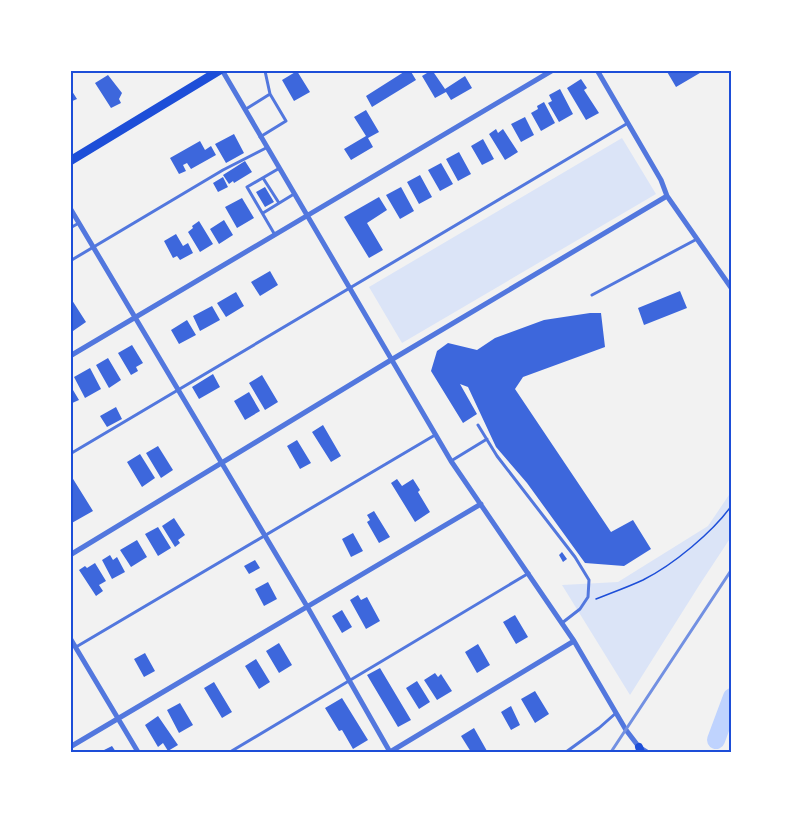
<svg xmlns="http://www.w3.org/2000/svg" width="802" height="823" font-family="'Exo 2',sans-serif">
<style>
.green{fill:#dbe4f7}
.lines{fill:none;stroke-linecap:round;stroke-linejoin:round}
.river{stroke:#bfd3fe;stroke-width:18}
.building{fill:#3d67dc}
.path{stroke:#1d4ed8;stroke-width:1.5}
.service{stroke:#5277de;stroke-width:3}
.minor{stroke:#5277de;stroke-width:5}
.secondary{stroke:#1d4ed8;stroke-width:8}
.primary{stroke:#1d4ed8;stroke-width:9}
.rail{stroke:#7290e2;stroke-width:3}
.neatline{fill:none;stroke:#1d4ed8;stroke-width:2}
</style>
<rect width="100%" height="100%" fill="#f2f2f2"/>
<path class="green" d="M622,138l34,56 -254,149 -33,-56z
M731,492v45l-31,47 -70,111 -68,-110 56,-3 90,-56z"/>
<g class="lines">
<path class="river" d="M716,740l16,-43"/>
</g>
<path class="building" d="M407,70h3l6,10 -44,27 -6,-11z
M432,70l13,19 20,-13 7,12 -21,12 -5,-8 -11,6 -13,-22z
M666,70h39l-29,17z
M297,71l13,21 -16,9 -12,-21z
M108,75l14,18 -3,6 2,4 -10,5 -16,-25z
M581,79l6,9 -3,2 15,23 -13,7 -19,-32z
M70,88l7,11 -7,3z
M560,89l13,25 -14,8 -11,-19 4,-2 -3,-6z
M544,102l11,21 -14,8 -10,-18 7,-4 -1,-3z
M366,110l13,22 -11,6 5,9 -22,13 -7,-11 22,-13 -12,-19z
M525,117l9,18 -13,7 -10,-18z
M496,129l2,4 5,-4 15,23 -13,8 -16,-26z
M234,134l10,19 -18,10 -11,-19z
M483,139l11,20 -12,6 -11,-19z
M200,141l5,9 6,-4 5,9 -25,14 -4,-6 -4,2 3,6 -7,3 -9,-16z
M459,152l12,22 -13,7 -12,-22z
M245,161l7,11 -18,11 -1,-2 -4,3 -6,-9z
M441,163l12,21 -13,7 -12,-21z
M420,175l12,22 -13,7 -12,-22z
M223,177l5,10 -10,5 -5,-9z
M265,187l9,15 -9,5 -9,-15z
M401,187l13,24 -14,8 -14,-24z
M379,197l8,13 -20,13 16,27 -14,8 -25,-41z
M242,198l12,20 -17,10 -12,-21z
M224,220l9,15 -14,9 -9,-15z
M199,221l14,23 -13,8 -12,-20 5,-4 -1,-2z
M176,234l7,12 5,-3 5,10 -13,7 -3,-4 -4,2 -9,-17z
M270,271l8,14 -18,11 -9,-14z
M680,291l7,17 -43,17 -6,-17z
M236,292l8,14 -18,11 -9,-14z
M70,297l16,25 -13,9 -3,-4z
M212,306l8,14 -20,11 -7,-15z
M590,313h11l4,34 -82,30 -8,12 96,143 22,-12 18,29 -27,17 -39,-3 -58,-80 -31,-36 -28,-60 -8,-3 17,30 -14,9 -32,-52 6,-20 11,-8 29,7 18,-12 49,-18z
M187,320l9,15 -17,9 -8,-14z
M132,345l11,18 -7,4 2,4 -7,4 -13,-22z
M108,358l13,22 -12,8 -13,-23z
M90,368l11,21 -16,9 -11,-21z
M213,374l7,13 -21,12 -7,-12z
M262,375l16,27 -13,8 -16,-27z
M70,385l9,15 -9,4z
M249,392l11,19 -15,9 -11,-19z
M116,407l6,12 -15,8 -7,-11z
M323,425l18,31 -10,6 -19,-30z
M297,440l14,23 -11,6 -13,-23z
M158,446l15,24 -12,8 -15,-25z
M140,454l15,24 -13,9 -15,-25z
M70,474l23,37 -23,13z
M397,479l5,7 11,-7 7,11 -2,2 12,20 -15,10 -24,-39z
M374,511l16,26 -11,6 -12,-21 3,-2 -3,-5z
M174,518l11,17 -7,5 2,3 -5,4 -13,-21z
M158,527l13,21 -13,8 -13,-22z
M353,533l10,18 -12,6 -9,-18z
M137,540l10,17 -16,10 -11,-17z
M562,552l5,7 -4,3 -4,-7z
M110,555l3,5 4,-3 8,15 -13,7 -10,-19z
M255,560l5,8 -11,6 -5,-8z
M95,563l11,18 -7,4 4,6 -7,5 -17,-26 6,-4 2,2z
M268,582l9,17 -13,7 -9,-17z
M358,595l3,5 6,-3 13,24 -14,8 -16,-29z
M342,610l10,17 -10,6 -10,-17z
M515,615l13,22 -12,7 -13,-22z
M279,643l13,22 -13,8 -13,-22z
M478,644l12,21 -13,8 -12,-21z
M145,653l10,18 -11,6 -10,-18z
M256,659l14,23 -11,7 -14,-23z
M380,668l31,52 -13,7 -31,-52z
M435,673l3,4 3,-3 11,17 -15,9 -13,-20z
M417,681l13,21 -11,7 -13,-21z
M214,682l18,30 -10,6 -18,-30z
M535,691l14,23 -14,9 -14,-24z
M342,698l26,42 -15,9 -11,-19 -3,1 -14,-23z
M180,703l13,22 -14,8 -12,-23z
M511,706l9,19 -9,5 -10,-18z
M158,716l20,29 -10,6 -5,-8 -5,4 -13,-22z
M474,728l13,23 -3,1h-13l-10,-16z
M112,746l4,6h-16z"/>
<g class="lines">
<path class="path" d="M596,599c15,-6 32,-12 47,-19 30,-15 70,-48 89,-75"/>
<path class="service" d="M265,71l5,23
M246,109l24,-15 16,27 -26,16
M263,178l16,25
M263,213l31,-19
M70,228l9,-5
M275,235l-28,-48 31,-18
M70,261l153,-91 43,-22
M592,295l105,-56
M478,425l19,31 78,101 14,23 -1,17 -8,12 -18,14
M70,454l558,-331
M451,461l36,-22
M76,647l359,-212
M230,752l299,-179
M566,752l33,-24 17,-15"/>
<path class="minor" d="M222,70l229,391 123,180 52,89 13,17 8,5
M597,70l64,110 6,16 65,93
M70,208l238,400 82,144
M70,356l483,-286
M70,555l321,-195 276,-164
M70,638l68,114
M70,747l411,-243
M390,752l184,-111"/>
<path class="secondary" d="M639,747l2,5"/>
<path class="primary" d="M70,161l150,-91"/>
<path class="rail" d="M611,752l121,-183"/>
</g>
<rect width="802" height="823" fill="none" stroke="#ffffff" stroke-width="144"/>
<rect x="72" y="72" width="658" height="679" class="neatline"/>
</svg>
